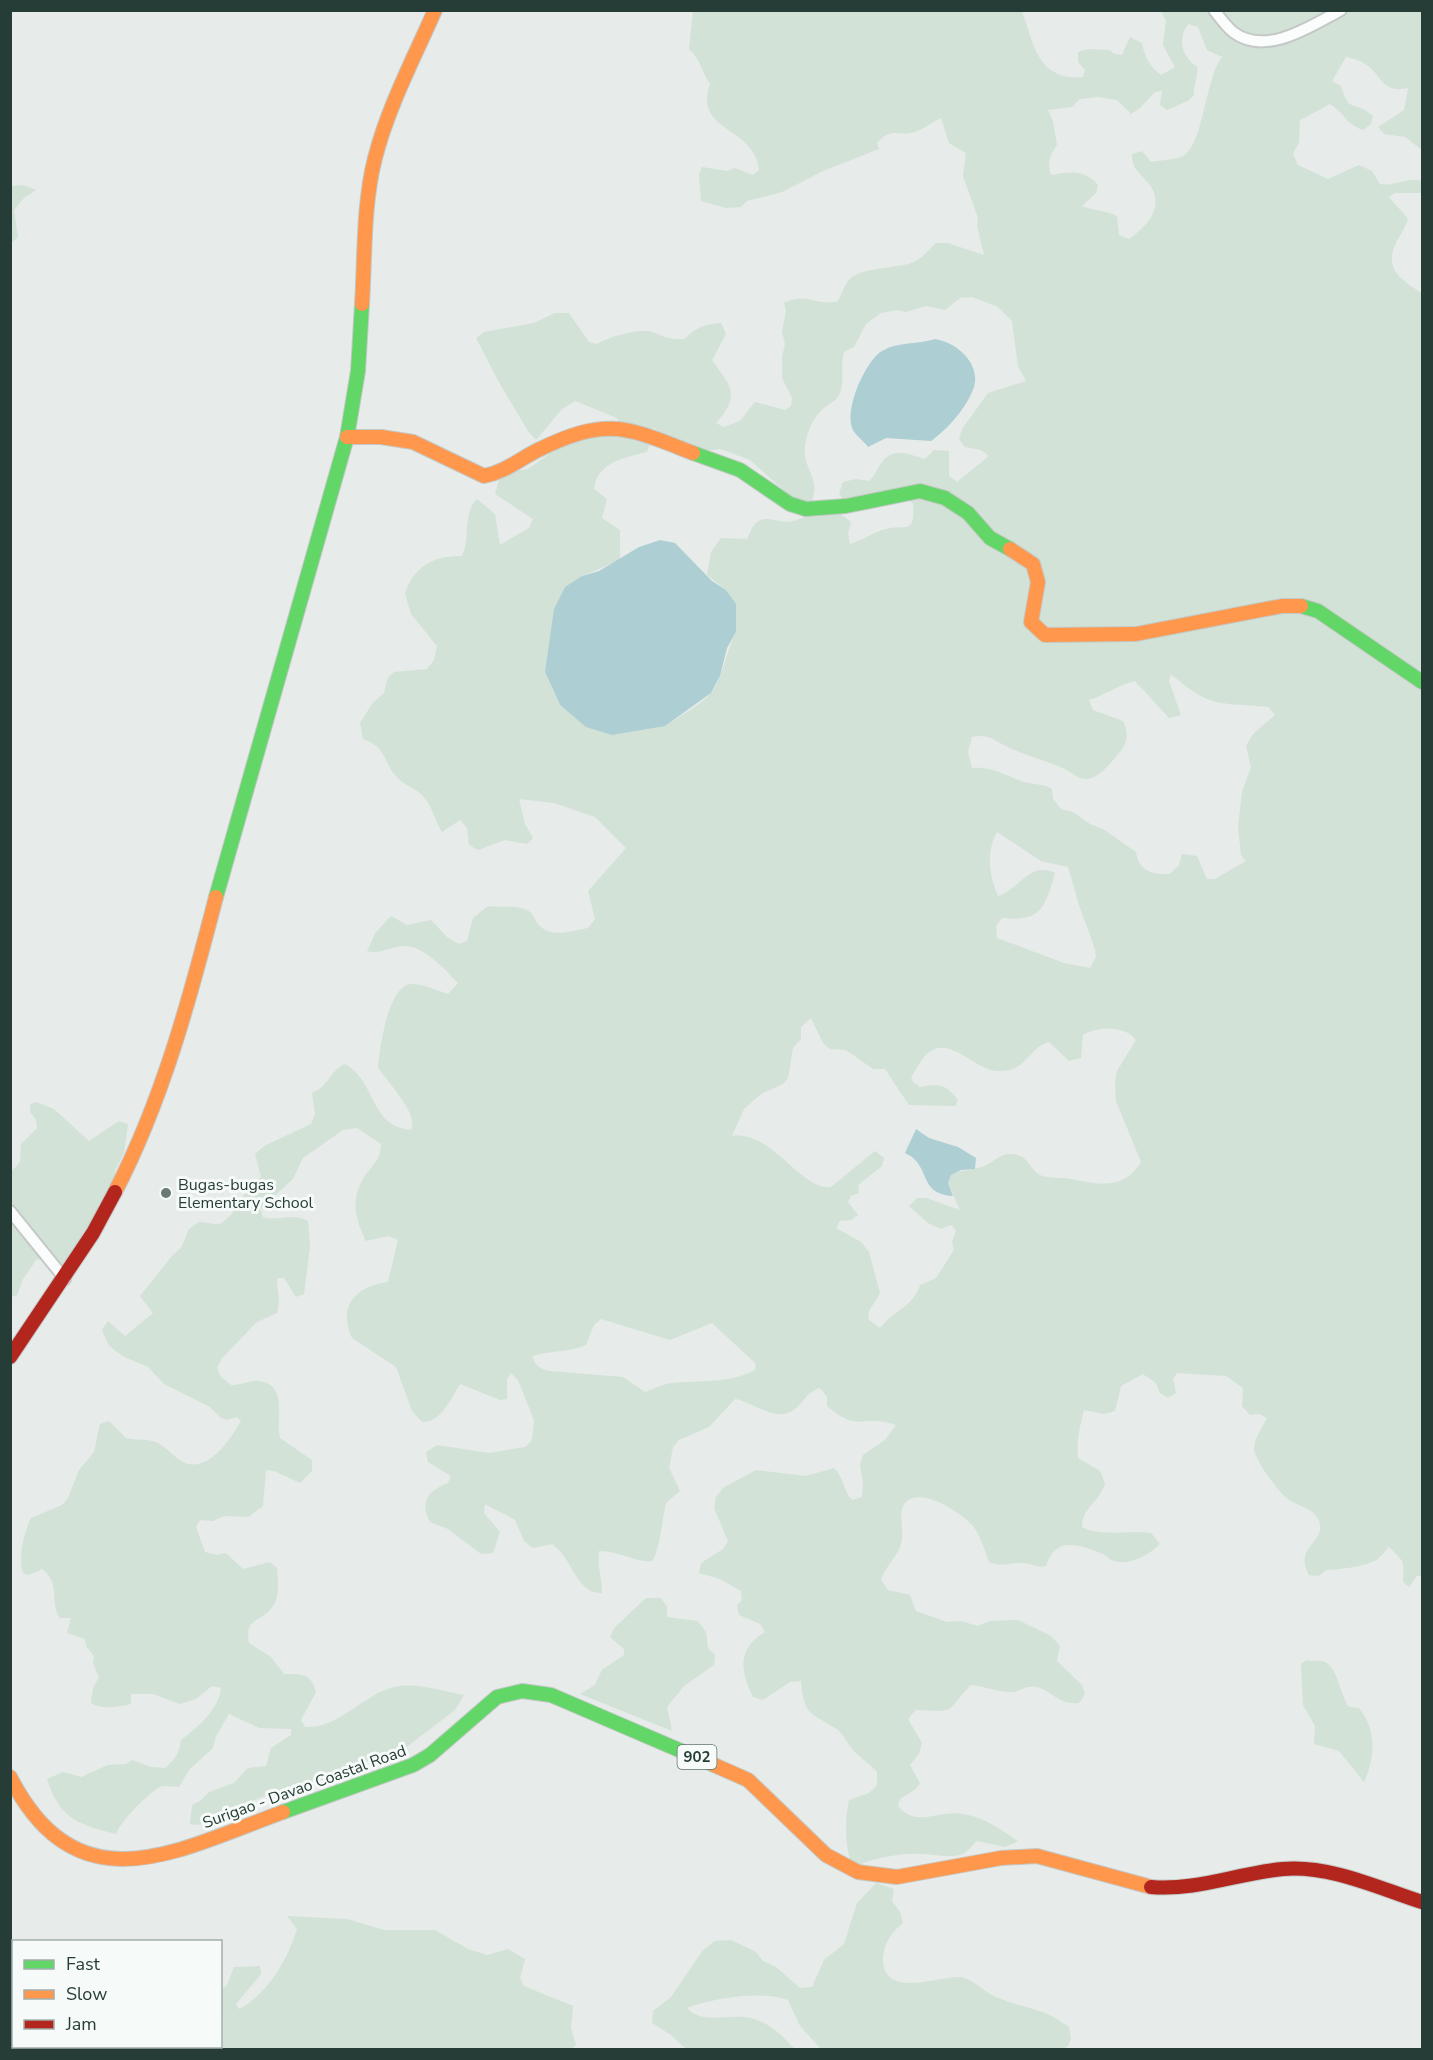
<svg xmlns="http://www.w3.org/2000/svg" width="1433" height="2060" font-family="'Nunito Sans',sans-serif">
<style>
.green{fill:#d2e2d7;fill-rule:evenodd}
.water{fill:#adcfd4}
.lines{fill:none;stroke-linecap:round;stroke-linejoin:round}
.street-casing{stroke:#c4c8c6;stroke-width:14}
.fast-casing{stroke:#c3c8c6;stroke-width:16}
.slow-casing{stroke:#c3c8c6;stroke-width:16}
.jam-casing{stroke:#c3c8c6;stroke-width:16}
.street{stroke:#fbfcfc;stroke-width:10}
.fast{stroke:#63d668;stroke-width:14}
.slow{stroke:#ff974d;stroke-width:14}
.jam{stroke:#b3261e;stroke-width:14}
.poi-dot{fill:#6a7a75;stroke:#f6faf8;stroke-width:2}
.labels{text-anchor:middle;stroke-width:6;stroke-linejoin:round;paint-order:stroke}
.shield{fill:#f6faf8;stroke:#647671;stroke-width:1.5}
.shield-label{font-size:15px;font-weight:bold;fill:#263d37}
.poi-label{font-size:16px;fill:#263d37;stroke:#f6faf8;text-anchor:start}
.street-label{font-size:16px;fill:#263d37;stroke:#f6faf8}
</style>
<rect width="100%" height="100%" fill="#e7ebe9"/>
<path class="green" d="M693,11h329c12,33 15,70 61,66l2,-7 -7,-8v-10l11,-3 21,1 4,4 8,1 8,-18 12,6c3,15 7,23 19,32l14,-8 -12,-22 3,-24 -5,-10h261v139l-17,-13 -21,-3 -6,-7 26,-17 4,-22c-27,6 -25,-13 -43,-24 -6,-4 -12,-6 -19,-7l-14,24 9,5c8,29 13,13 32,30l-2,8 -8,6c-19,-7 -18,-17 -33,-26l-30,16 -1,22 -6,12 5,11 30,14 31,-14 13,6 8,13c15,3 28,-8 42,-3v12h-27l-6,4 19,22c-3,10 -9,17 -13,26 -11,25 9,37 27,48v1283h-5l-8,11 -6,-5c1,-21 2,-20 -14,-35 -4,4 -7,8 -10,11 -8,8 -42,12 -53,12l-7,6 -10,-1c-16,-28 18,-33 10,-54 -5,-13 -19,-14 -30,-21 -9,-6 -35,-40 -35,-52 1,-11 8,-20 13,-30l-8,-4 -9,1 -8,-9 1,-18 -17,-12 -49,-3 -4,6 3,14 -8,5 -8,-5 -4,-10 -13,-9 -22,12 -6,25 -11,3 -20,-4c-4,16 -8,32 -6,48l22,13 5,12c-5,19 -23,24 -23,44 15,10 49,3 69,6l9,11c-10,10 -30,22 -46,17 -4,-1 -7,-5 -11,-7 -24,-10 -48,-18 -57,12 -10,2 -14,-3 -24,-3 -14,-1 -20,5 -33,-1 -4,-11 -9,-28 -17,-37 -12,-13 -48,-37 -65,-24 -11,8 -2,30 -6,43 -4,14 -16,22 -20,36l7,10 22,5 6,16 31,11 14,-1 17,5 12,-5 28,-1 33,16 9,10 -3,15 25,24 3,9 -6,9c-22,2 -25,-12 -43,-16 -9,-2 -15,4 -23,5 -14,1 -28,-6 -42,-7 -27,28 -12,27 -55,25l-8,9 14,24 -3,11 -9,11 10,18 -4,6 -16,10 -2,7c20,24 41,1 70,9 19,4 33,15 50,26l-13,6 -28,-6c-4,4 -9,10 -14,13 -14,5 -29,0 -43,0 -17,-1 -46,4 -61,11l-9,-5c-5,-18 -5,-42 -1,-60l20,-7 8,-8v-13c-8,-9 -20,-16 -27,-26 -4,-5 -7,-12 -12,-16 -27,-18 -34,-13 -37,-49l-11,1 -27,18 -10,-3c-13,-26 -16,-48 12,-65l-5,-8 -21,-9 -2,-10 5,-5 -1,-9 -21,-12 -21,-6 2,-10 22,-14 5,-8 -14,-33 2,-11 7,-9 33,-18 50,6 28,-8c10,9 8,21 18,32l10,-3 1,-13 -3,-19 3,-10 22,-15 11,-15c-34,-12 -37,9 -69,-19v-9l-7,-9c-15,4 -17,18 -30,24 -17,9 -39,-11 -55,-13l-26,28 -30,13 -6,7 -4,21 11,23 -14,12c-3,12 -7,51 -14,58 -14,2 -33,-10 -53,-10 -2,15 3,27 3,42 -26,1 -29,-35 -50,-49l-19,4 -9,-7 -9,-21 -30,-16 -1,9 16,19 -7,21 -12,1 -33,-25 -18,-7c-11,-20 -2,-31 18,-39l3,-7 -23,-14 -2,-10 11,-7 52,8 36,-6 7,-7 2,-20 -16,-40 -7,-7 -4,6v20l-7,1 -40,-16c-8,13 -19,39 -38,38l-10,-11 -16,-44 -44,-29c-15,-33 5,-52 36,-56l10,-42 -10,-4 -22,5c-12,-24 -16,-45 1,-68 8,-10 14,-16 14,-29l-24,-16 -14,2 -40,28 -10,21 -33,30 3,8c16,5 28,-5 45,4l2,26 -6,47 -8,3 -12,-19h-7c0,13 4,22 0,35l-20,9 -35,36 -5,10 4,9 10,8c10,0 20,-5 29,-4 29,5 15,38 20,57l32,22v11l-12,12 -26,-12 -8,-1 -3,36 -15,11 -24,-1 -11,5 -13,-1 -4,7 9,25 12,3 9,-2 17,16 27,-7 7,6c1,12 3,27 -4,38 -11,17 -29,10 -24,37l22,14 13,17c18,0 27,-1 32,18l-15,28 4,7c34,2 57,-32 89,-40 22,-5 48,4 70,8l-9,15 -51,39 -35,11 -35,19 -17,1 -13,7 -33,6 -73,32 -8,-1 2,-19 8,-4 9,-9 25,-9 14,-15 18,-2 5,-18 20,-13v-6l-32,-1 -30,-14 -13,22 -3,12 -24,22 -10,17c-6,0 -14,-2 -19,0 -12,6 -40,35 -44,47 -39,-10 -56,-15 -69,-55l16,-7 18,5 27,-12 18,-1 6,-4 19,7 14,1c10,-8 15,-16 16,-28 15,-11 39,-32 40,-52l-9,-2 -16,13 -16,5 -27,-10h-22v10c-12,3 -30,6 -40,-1l2,-15 6,-11 -6,-14 1,-7 -8,-10 -1,-7 -18,-6 4,-15h-11c-11,-14 2,-34 -18,-49l-13,6 -6,-2c-5,-17 1,-40 8,-55l31,-13 6,-7 11,-28 15,-18 6,-28 9,-3 17,17c11,3 21,0 32,5 9,5 15,13 23,18 25,15 49,-21 60,-40l-4,-4 -10,3 -6,-2 -11,-11 -46,-23 -16,-17 -24,-10 -15,-11 -7,-16 6,-9 17,15 28,-23 -13,-17 32,-40 9,-8 8,-19 10,-7c6,0 14,3 20,2 17,-6 24,-36 42,-47l-6,-23 9,-8 47,-22 4,-10 -3,-21c17,-6 18,-23 33,-29 32,18 24,62 66,66 8,-17 -23,-46 -33,-63 2,-19 9,-74 29,-82 11,-4 30,6 41,9l10,-11c-13,-14 -34,-37 -54,-37 -13,0 -23,9 -37,5l9,-19 15,-16 16,9 24,-5 16,17 12,7 8,-3 6,-23 15,-12c12,2 33,-2 42,6 4,3 5,9 8,12 12,15 33,7 50,4l7,-9 -7,-28 38,-43 -31,-31 -41,-14 -35,-4 6,25 8,14 -6,6 -22,-4 -27,10 -9,-5 -2,-17 -7,-8 -18,12c-8,-13 -9,-25 -20,-37 -7,-7 -16,-9 -23,-16 -17,-15 -9,-30 -36,-40l-3,-16 12,-19 12,-11 4,-15 6,-6 33,-3 7,-9 3,-14 -26,-32 -6,-20c9,-28 27,-38 57,-38 9,-17 0,-42 15,-57l18,15 5,31 29,-17 4,-9 -38,-25 6,-21 27,-4 44,-31 51,-6 -6,-14 -42,-17 -13,8 -26,31 -8,-9 -28,-47 -24,-46 8,-6 50,-9 21,-10h14l20,29 8,2c11,-7 43,-16 55,-12 13,5 19,8 33,7 10,-12 21,-15 36,-16l5,11 -14,26c18,26 30,34 4,63l8,4 16,-6 15,-19 30,8 6,-4 1,-8 -10,-20v-21l3,-13 -3,-12 4,-21 -2,-8c22,-12 33,4 54,-2 4,-7 6,-15 11,-21 8,-12 48,-12 62,-17 10,-3 17,-12 25,-20h12l36,12 -7,-30 1,-7 -15,-42 3,-23 -17,-10 -8,-25c-9,4 -18,12 -27,14 -16,5 -22,-6 -37,11l2,6 -56,22 -41,21 -35,9 -6,6 -15,1 -25,-7 -2,-26 3,-8 25,4 8,-3 18,7 6,-5c-4,-45 -66,-37 -49,-86 -9,-14 -8,-22 -21,-35zM1188,24l10,3 9,23 15,7c-17,22 -18,87 -39,99 -8,4 -22,4 -32,6l-9,-11 -10,3c-1,20 17,23 22,39 7,20 -11,36 -25,46l-10,-4 -2,-19c-12,-6 -24,-5 -35,-10l14,-13 2,-8c-14,-16 -28,-13 -47,-10 -4,-12 -1,-20 6,-30l-4,-24 -5,-11 24,-3 8,-8 18,-2 19,3 14,14 9,-6 15,-16 7,-1 -2,14 7,5 21,-9 6,-6c-1,-9 4,-17 3,-28 -15,-10 -20,-27 -9,-43zM972,297l26,10 14,14 6,45 8,15 -38,12 -26,36 -3,10 6,8 16,3 8,6 -32,26 -8,-6v-25l-15,-1 -9,9c-17,-5 -34,-13 -45,6 -5,7 -4,10 -11,16l-13,-2 -13,3 -4,12 8,9 54,-7 12,7c2,33 -6,21 -27,26 -11,2 -22,11 -36,15l-2,-11 3,-11c-28,-23 -35,-5 -62,0 -10,1 -23,-7 -32,0 -5,4 -7,11 -10,17l-26,-1 -10,14 -4,23 19,15 10,42c-10,19 -13,46 -25,61 -11,13 -32,23 -46,33l-105,-20 -15,-34 37,-96 38,-16v-30l-18,-12 5,-19 -13,-10c3,-27 30,-31 53,-37l3,-8 -2,-10 6,-6 15,14 34,9 17,-2 30,11 49,44h12c11,-27 -9,-34 -6,-58 1,-11 7,-26 15,-34 6,-8 16,-9 20,-19 5,-12 0,-26 4,-41l10,-5 12,-23 15,-11 16,-3 9,2 20,-6 19,4 15,-12zM1171,674c40,35 47,28 97,33l7,8 -22,19 -7,12 5,21 -9,25 -4,35 3,28 5,6 -31,18h-8l-10,-23 -15,-2 -3,11 -9,9c-18,0 -31,-2 -34,-22l-33,-23 -13,-5 -17,-12 -12,-3 -8,-10 -1,-10c-10,-6 -17,-4 -28,-7 -19,-6 -31,-16 -52,-14l-4,-16 4,-15c17,-4 24,5 38,11 19,9 41,13 60,24 5,3 9,7 16,7 13,-1 24,-15 32,-25 10,-10 11,-21 5,-33l-30,-11 -4,-10c16,-5 29,-15 46,-19l34,37 12,-3 -12,-34zM997,832l44,29 27,6 11,38 16,44 1,8 -6,11 -26,-5 -67,-25 -1,-12 6,-8c39,4 43,-10 53,-45 -26,-12 -36,17 -57,23 -9,-20 -12,-45 -1,-64zM811,1018l12,25 7,6 16,1 27,19h12l24,36 46,1 3,-6c-12,-16 -20,-17 -38,-13l-7,-5 -2,-5c5,-7 10,-18 16,-23 23,-21 48,18 72,17 30,0 29,-24 50,-29l20,19 12,-3 2,-23c15,-9 42,-10 53,5l-19,31 -2,10 1,20 25,61c-17,28 -42,23 -69,17 -10,-2 -23,0 -32,-4 -8,-4 -12,-16 -20,-19 -17,-6 -21,3 -34,9 -11,6 -24,4 -35,10l-3,8 12,27 -34,-12h-9l-8,8 19,17 13,6 10,-4 5,5 -4,12 2,8 -18,28 -16,7c-7,22 -26,25 -40,43l-12,-9 1,-8 11,-18 -11,-41 -8,-10 -25,-14 4,-7 11,-1 7,-5 -10,-13 3,-6 8,-3 -1,-8 24,-19 2,-8 -9,-7 -44,36c-30,4 -59,-57 -99,-51l12,-27 17,-15 22,-10 5,-6 5,-30 8,-9v-12zM601,1319l69,21 42,-17 43,40 1,6c-22,15 -58,11 -84,14 -9,1 -18,6 -27,9l-22,-15 -74,-6c-9,-3 -15,-5 -16,-15 18,-6 35,-3 53,-11l8,-20z
M23,185l13,5 -11,7 -11,13 4,27 -7,6v-57z
M36,1102l18,7 35,32 30,-20 9,3 -4,29 -9,18 2,8 -54,93 -17,-14 -10,2 -13,19 -6,16 -6,2v-125l9,-10 1,-18 16,-16 -1,-8 -6,-8v-7z
M646,1598h15l6,9v10l31,4 8,11 2,16 7,7 -1,10 -30,21 -17,21 5,24 -92,-37 15,-9 7,-15 22,-15v-6l-14,-12 4,-9z
M1307,1660c6,2 9,0 15,1 16,3 18,35 27,46l10,1c18,22 16,50 5,74l-25,-31 -25,-7 1,-18 -12,-21 -2,-41z
M876,1883l18,6 -2,12 8,11 3,11c-11,9 -19,19 -20,35 -1,42 55,18 77,19 11,1 22,13 32,18 17,9 35,11 53,18 8,3 16,9 24,14l2,12 -3,7 -8,4 -239,-1 -21,-23 -12,-26c-25,-10 -77,-2 -101,8 15,18 46,4 67,11 18,5 29,18 41,30h-109l-15,-14 -19,-12 1,-12 18,-14 32,-47 12,-9 16,-1 25,12 7,9 13,6 24,21 12,-1 12,-27 20,-16 13,-41z
M287,1916l60,3 37,11h51l33,19 19,6 21,-6 17,10 -5,19 4,8 49,20 -2,22 5,17 -6,5 -347,-1 -2,-59 6,-5 7,-18 26,-1 1,8 -25,30 3,5c29,-15 49,-50 58,-80z
M22,2047l177,-1v4h-171z"/>
<path class="water" d="M935,339c21,3 46,24 39,48 -7,20 -26,42 -43,54l-45,-3 -18,9c-4,-6 -12,-11 -15,-17 -10,-18 12,-69 29,-79 17,-10 35,-6 53,-12z
M660,540l15,3 37,38 14,9 10,14v28l-9,16 -7,28 -9,17 -46,33 -53,9 -26,-8 -26,-22 -15,-33 9,-63 11,-22 17,-11 17,-5 40,-24z
M916,1129l13,9 29,9 18,11 -1,11 -14,1 -10,5 -3,8 5,13c-36,-2 -21,-31 -48,-43z"/>
<g class="lines">
<defs>
<path id="street" d="M1214,10c6,8 12,16 19,22 33,25 78,-6 108,-22
M10,1211l55,68"/>
<path id="fast" d="M693,453l47,17 50,34 16,5 40,-3 74,-15 25,7 23,15 22,25 20,11
M1301,606l17,5 104,71
M216,897l131,-460 11,-66 4,-67
M283,1812l130,-47 17,-10 67,-58 25,-6 29,4 163,70"/>
<path id="slow" d="M362,304c3,-47 1,-99 13,-146 13,-51 39,-100 60,-148
M347,437h34l32,5 71,34c21,-4 36,-17 54,-26 70,-34 88,-23 155,3
M1010,549l23,15 5,18 -7,40 14,13 91,-1 146,-28h19
M115,1192c48,-93 75,-194 101,-295
M714,1765l34,15 78,75 32,17 39,5 104,-19 36,-2 114,31
M10,1777c68,132 166,74 273,35"/>
<path id="jam" d="M10,1357l83,-124 22,-41
M1151,1887c46,4 87,-14 132,-18 48,-4 95,19 139,33"/>
</defs>
<use href="#street" class="street-casing"/>
<use href="#fast" class="fast-casing"/>
<use href="#slow" class="slow-casing"/>
<use href="#jam" class="jam-casing"/>
<use href="#street" class="street"/>
<use href="#fast" class="fast"/>
<use href="#slow" class="slow"/>
<use href="#jam" class="jam"/>
</g>
<circle class="poi-dot" cx="166" cy="1193" r="6"/>
<g class="labels">
<rect class="shield" x="677.5" y="1745" width="39" height="24" rx="4.5"/>
<g class="shield-label">
<text x="697" y="1762">902</text>
</g>
<g class="poi-label">
<text x="178" y="1190">Bugas-bugas<tspan x="178" dy="18">Elementary School</tspan></text>
</g>
<g class="street-label">
<text transform="translate(304 1786) rotate(-20)" y="6">Surigao - Davao Coastal Road</text>
</g>
</g>
<rect width="1433" height="2060" fill="none" stroke="#263d37" stroke-width="24"/>
<rect x="12" y="1940" width="210" height="108" fill="#f6faf8" stroke="#a3aeab" stroke-width="1.5"/>
<rect x="24" y="1960" width="30" height="9" fill="#63d668" stroke="#a3aeab" stroke-width="1.5"/>
<text x="66" y="1970" font-size="18" fill="#263d37">Fast</text>
<rect x="24" y="1990" width="30" height="9" fill="#ff974d" stroke="#a3aeab" stroke-width="1.5"/>
<text x="66" y="2000" font-size="18" fill="#263d37">Slow</text>
<rect x="24" y="2020" width="30" height="9" fill="#b3261e" stroke="#a3aeab" stroke-width="1.5"/>
<text x="66" y="2030" font-size="18" fill="#263d37">Jam</text>
</svg>
